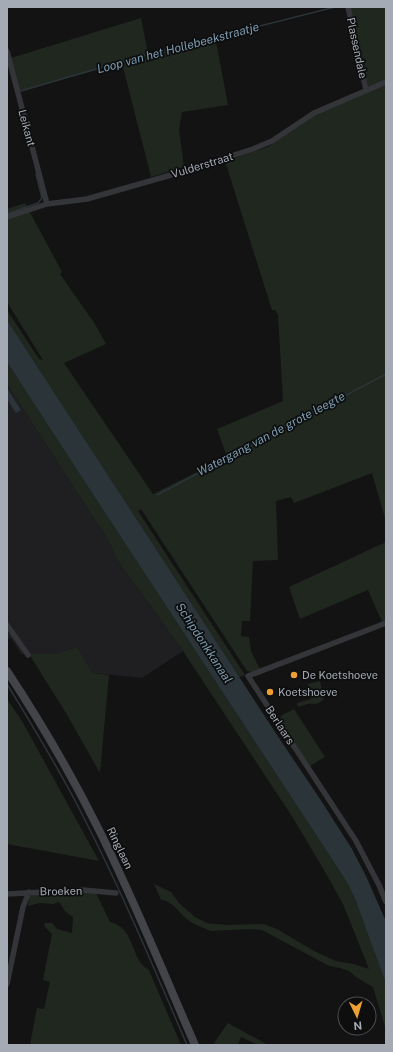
<svg xmlns="http://www.w3.org/2000/svg" width="393" height="1052" font-family="'Public Sans',sans-serif">
<style>
.built{fill:#1f1f21}
.green{fill:#1f271f}
.water{fill:#2b3439}
.lines{fill:none;stroke-linecap:round;stroke-linejoin:round}
.stream{stroke:#2b3439;stroke-width:1.5}
.minor{stroke:#343539;stroke-width:5.5}
.secondary{stroke:#424449;stroke-width:8}
.poi-dot{fill:#ec9f33;stroke:#0e0e0f;stroke-width:1.5}
.labels{text-anchor:middle;stroke-width:3.5;stroke-linejoin:round;paint-order:stroke}
.street-label{font-size:11px;fill:#a4abb4;stroke:#0e0e0f}
.poi-label{font-size:11px;fill:#a4abb4;stroke:#0e0e0f;text-anchor:start}
.water-label{font-size:12px;font-style:italic;fill:#7c9baf;stroke:#0e0e0f}
</style>
<rect width="100%" height="100%" fill="#131314"/>
<path class="built" d="M7,384l101,156 10,21 65,90 -41,27 -49,-5 -16,-26 -22,7h-34l-10,-16 -4,2z"/>
<path class="green" d="M350,7h36v515l-14,-49 -78,30 -3,-6 -15,4 2,59 -25,1 -3,60h-8l-1,15 8,1 2,14 9,18 -9,3 -4,-1 -106,-162 -3,2 107,164 -6,2 -232,-357v-10l32,49 4,1 -36,-58v-93l18,-6 37,69 -2,2 35,50 11,20 -42,19 89,131 74,-37 -10,-28 66,-28 -5,-86 -3,-5h-3l-47,-149 43,-14 46,-32 56,-24 -2,-5 -1,-1z
M141,18l7,35 67,-17 13,69 -46,7 -3,17 5,38 -33,10 -29,-114 -102,28 -9,-33z
M7,362l70,108 264,403 8,13 6,13 30,79 1,5v47l-13,-43 -17,-10 -7,-6 -9,-3 -11,-2 -67,-36 -11,-1 -40,2c-8,-3 -16,-6 -23,-11 -8,-6 -16,-20 -27,-20l-7,-16 17,8 8,11 16,14 12,6 19,2 38,-1 13,5 39,23 20,9 17,3 16,5 -26,-65 -19,-34 -31,-52 -110,-167 -65,-90 -10,-21 -101,-156z
M386,542v79l-4,1 -14,-32 -68,29 -11,-32z
M77,647l16,26 16,2 -9,98 -34,-60 -37,-59h26z
M320,681l4,16 -1,3c-7,6 -8,3 -15,4 -3,1 -7,2 -10,3l-1,-4 14,-4 -3,-15z
M7,699l15,22 77,140 -92,-17z
M294,709l31,48 -15,9 -31,-46 3,-5z
M50,893h46l14,29c20,4 21,25 30,40 2,3 6,6 9,8l32,75h-151l7,-37 7,1 6,-27 -7,-2 9,-46 -8,-8 1,-3h7l5,6 15,4 1,-16 -8,-6 -6,-9 -6,2 -13,-1 -12,3 2,-10 3,-2z
M228,1023l40,22h-10l-17,-8 -3,8h-22l-2,-2z"/>
<path class="water" d="M7,320l270,415 45,67 30,47 14,27 18,41 2,4v62l-31,-84 -6,-13 -8,-13 -264,-403 -70,-108z
M7,388l14,22 -5,3 -9,-14z"/>
<g class="lines">
<path class="stream" d="M21,91l109,-32 205,-52
M7,214l31,-11 4,-5 -6,-24
M157,495l229,-121
M7,684c26,43 53,86 76,132 38,74 71,152 104,229"/>
<path class="minor" d="M348,7l18,83
M7,51l40,153
M7,217l40,-13 40,-5 84,-24 82,-26 19,-8 42,-28 72,-31
M386,623l-138,53 108,165 23,44 7,17
M7,625l21,30
M7,894l76,-4 33,3
M7,984l16,-77 6,-15"/>
<path class="secondary" d="M7,671c33,50 63,101 90,155 36,71 66,146 98,219"/>
</g>
<g class="poi-dot">
<circle cx="294" cy="675" r="4"/>
<circle cx="270" cy="692" r="4"/>
</g>
<g class="labels">
<g class="street-label">
<text transform="translate(357 48) rotate(78)" y="4">Plassendale</text>
<text transform="translate(27 128) rotate(75)" y="4">Leikant</text>
<text transform="translate(202 165) rotate(-17)" y="4">Vulderstraat</text>
<text transform="translate(280 725) rotate(57)" y="4">Berlaars</text>
<text transform="translate(120 848) rotate(64)" y="4">Ringlaan</text>
<text transform="translate(61 891) rotate(-1)" y="4">Broeken</text>
</g>
<g class="poi-label">
<text x="302" y="679">De Koetshoeve</text>
<text x="278" y="696">Koetshoeve</text>
</g>
<g class="water-label">
<text transform="translate(178 48) rotate(-15)" y="4">Loop van het Hollebeekstraatje</text>
<text transform="translate(271 434) rotate(-28)" y="4">Watergang van de grote leegte</text>
<text transform="translate(204 643) rotate(57)" y="4">Schipdonkkanaal</text>
</g>
</g>
<rect width="393" height="1052" fill="none" stroke="#a4abb4" stroke-width="16"/>
<g transform="translate(357 1016) rotate(175)"><circle r="19" fill="#0e0e0f" stroke="#4a4d51"/>
<path d="M0-3L7 15L0 10L-7 15Z" fill="#ec9f33"/>
<text y="-6" font-size="11" font-weight="bold" text-anchor="middle" fill="#a4abb4">N</text>
</g>
</svg>
